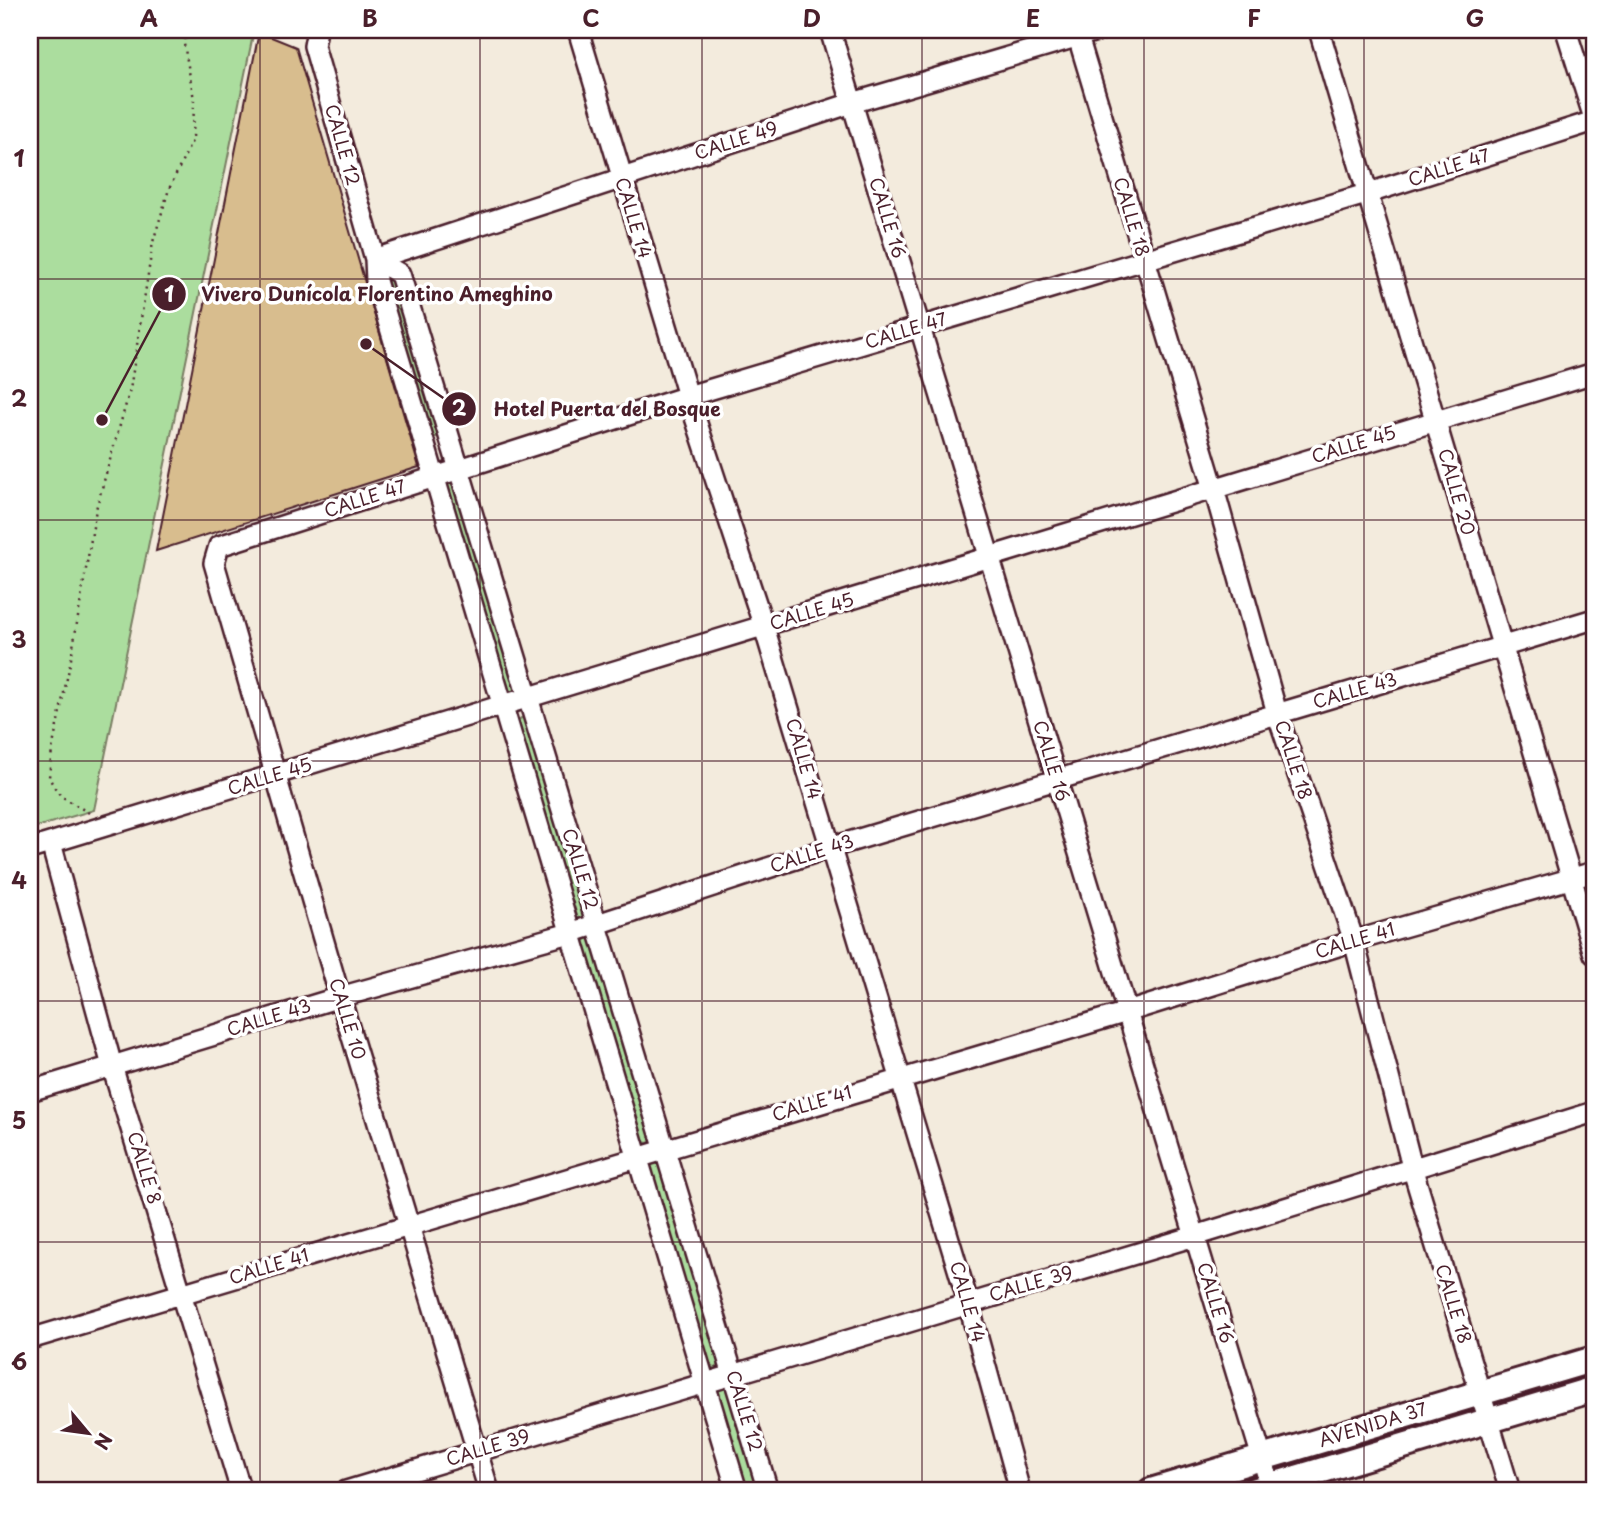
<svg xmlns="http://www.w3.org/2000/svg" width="1624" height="1521" font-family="'Playpen Sans',sans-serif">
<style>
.green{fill:#abdd9e;stroke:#7a7e64;stroke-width:2}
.building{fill:#d8bd8e;stroke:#4a1f2b;stroke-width:2}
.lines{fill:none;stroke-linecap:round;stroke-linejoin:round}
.minor-casing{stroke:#4a1f2b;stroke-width:24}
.major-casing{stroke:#4a1f2b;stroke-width:30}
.path{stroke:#4a1f2b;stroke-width:2.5;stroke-dasharray:2 5;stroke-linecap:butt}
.minor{stroke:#fff;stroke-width:19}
.major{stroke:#fff;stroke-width:24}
.grid{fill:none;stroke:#4a1f2b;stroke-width:2;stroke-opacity:0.55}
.labels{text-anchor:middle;stroke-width:7;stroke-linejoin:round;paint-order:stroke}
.street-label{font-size:18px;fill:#4a1f2b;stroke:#fff}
.leader{fill:none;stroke:#4a1f2b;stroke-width:2.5}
.callout-dot{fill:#4a1f2b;stroke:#fff;stroke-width:2.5}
.mark-label{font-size:21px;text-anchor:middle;font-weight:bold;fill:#fff}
.callout-label{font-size:19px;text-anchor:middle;font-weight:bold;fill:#4a1f2b;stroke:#fff;stroke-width:7;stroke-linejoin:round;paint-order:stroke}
.neatline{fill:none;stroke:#4a1f2b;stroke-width:2.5}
.grid-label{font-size:23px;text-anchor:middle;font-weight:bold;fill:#4a1f2b}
</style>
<rect width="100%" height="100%" fill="#f3ebdd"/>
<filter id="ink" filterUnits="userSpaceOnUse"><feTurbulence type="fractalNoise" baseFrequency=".0143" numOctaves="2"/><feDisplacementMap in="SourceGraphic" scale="14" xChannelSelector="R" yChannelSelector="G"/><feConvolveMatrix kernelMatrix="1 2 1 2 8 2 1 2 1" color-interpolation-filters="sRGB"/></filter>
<g filter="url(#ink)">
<path class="green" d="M30,30h224l-160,780 -64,19z
M387,277l10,4 44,151 -5,5h-6l-47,-155z
M451,477l70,216 -15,5 -63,-216z
M521,718l6,1 60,195 -2,6 -10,1 -60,-198z
M587,938l6,1 61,200 -6,4 -6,-1 -60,-199z
M660,1160l61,203 -5,5 -7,-1 -61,-203z
M726,1382l35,109h-17l-28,-105z"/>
<path class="building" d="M259,32l37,15 123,420 -263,84z"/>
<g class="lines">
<defs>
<path id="minor" d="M317,30l-3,16 61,213 1,22 361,1210
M578,30l110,366 76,231 204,675 52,189
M830,30l442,1461
M1076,30l138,459 63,224 77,228 58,226 98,324
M1319,30l275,924
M1566,30l28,88
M375,259l25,15 368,1217
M375,259l477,-156 248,-73
M51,843l61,223 129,425
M30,849l1564,-476
M30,1091l310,-94 230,-64 259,-85 765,-229
M30,1339l1097,-327 227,-71 240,-69
M346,1491l849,-255 399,-124
M489,1491l-149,-494 -126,-434 5,-17 469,-150 678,-202 228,-73"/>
<path id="major" d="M1151,1491l443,-132
M1253,1491l341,-102"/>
</defs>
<use href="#minor" class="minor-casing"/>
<use href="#major" class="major-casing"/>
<path class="path" d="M89,813l-28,-17 -8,-11 -4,-8 3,-27 19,-91 25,-150 34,-119 23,-148 16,-53 24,-50 1,-40 -10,-55 3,-14"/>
<use href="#minor" class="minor"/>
<use href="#major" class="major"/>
</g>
</g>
<path class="grid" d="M260,30v1461M480,30v1461M702,30v1461M922,30v1461M1144,30v1461M1364,30v1461M30,279h1564M30,520h1564M30,761h1564M30,1001h1564M30,1242h1564"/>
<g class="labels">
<g class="street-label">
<text transform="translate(736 141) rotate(-18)" y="6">CALLE 49</text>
<text transform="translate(342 145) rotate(74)" y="6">CALLE 12</text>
<text transform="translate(1449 168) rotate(-18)" y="6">CALLE 47</text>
<text transform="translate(1131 217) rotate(73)" y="6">CALLE 18</text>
<text transform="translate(633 218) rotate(73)" y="6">CALLE 14</text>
<text transform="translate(887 218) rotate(73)" y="6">CALLE 16</text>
<text transform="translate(906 331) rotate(-17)" y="6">CALLE 47</text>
<text transform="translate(1354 445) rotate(-17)" y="6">CALLE 45</text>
<text transform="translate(1456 492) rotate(74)" y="6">CALLE 20</text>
<text transform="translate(365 499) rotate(-18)" y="6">CALLE 47</text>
<text transform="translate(812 612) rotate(-17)" y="6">CALLE 45</text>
<text transform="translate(1355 691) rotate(-16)" y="6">CALLE 43</text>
<text transform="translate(803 759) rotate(74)" y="6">CALLE 14</text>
<text transform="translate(1293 760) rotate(72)" y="6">CALLE 18</text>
<text transform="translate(1051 761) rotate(73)" y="6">CALLE 16</text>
<text transform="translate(270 777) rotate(-17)" y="6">CALLE 45</text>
<text transform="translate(812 854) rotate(-18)" y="6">CALLE 43</text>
<text transform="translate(580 869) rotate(73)" y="6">CALLE 12</text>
<text transform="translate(1355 941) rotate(-17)" y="6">CALLE 41</text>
<text transform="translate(269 1018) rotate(-17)" y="6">CALLE 43</text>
<text transform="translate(347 1019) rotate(73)" y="6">CALLE 10</text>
<text transform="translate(812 1104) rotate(-17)" y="6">CALLE 41</text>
<text transform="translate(144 1168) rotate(73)" y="6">CALLE 8</text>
<text transform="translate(269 1267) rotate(-17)" y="6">CALLE 41</text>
<text transform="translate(1031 1284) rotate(-16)" y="6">CALLE 39</text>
<text transform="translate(967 1302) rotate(74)" y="6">CALLE 14</text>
<text transform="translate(1215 1303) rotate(73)" y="6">CALLE 16</text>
<text transform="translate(1453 1304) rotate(73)" y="6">CALLE 18</text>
<text transform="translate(744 1411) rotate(73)" y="6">CALLE 12</text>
<text transform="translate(1373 1425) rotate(-17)" y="6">AVENIDA 37</text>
<text transform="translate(488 1448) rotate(-17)" y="6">CALLE 39</text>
</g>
</g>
<path class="leader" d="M102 420L169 294M366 344L459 409"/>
<g class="callout-dot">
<circle cx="102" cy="420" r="7"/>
<circle cx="366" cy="344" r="7"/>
<circle cx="169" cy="294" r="18"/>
<circle cx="459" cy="409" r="18"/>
</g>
<g class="mark-label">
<text x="169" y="302">1</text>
<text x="459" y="416">2</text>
</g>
<g class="callout-label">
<text x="377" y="301">Vivero Dunícola Florentino Ameghino</text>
<text x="607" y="416">Hotel Puerta del Bosque</text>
</g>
<rect width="1624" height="1521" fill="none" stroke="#fff" stroke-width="77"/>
<g transform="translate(88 1433) rotate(119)" stroke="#ffffff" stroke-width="5" paint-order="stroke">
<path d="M0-5L12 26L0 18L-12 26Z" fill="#4a1f2b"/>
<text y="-10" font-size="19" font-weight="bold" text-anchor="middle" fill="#4a1f2b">N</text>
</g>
<rect x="38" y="38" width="1548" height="1444" class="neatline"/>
<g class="grid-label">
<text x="149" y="27">A</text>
<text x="370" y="27">B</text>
<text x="591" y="27">C</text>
<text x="812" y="27">D</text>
<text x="1033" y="27">E</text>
<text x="1254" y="27">F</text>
<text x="1475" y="27">G</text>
<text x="19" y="167">1</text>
<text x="19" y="407">2</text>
<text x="19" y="648">3</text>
<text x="19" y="889">4</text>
<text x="19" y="1129">5</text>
<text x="19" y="1370">6</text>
</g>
</svg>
